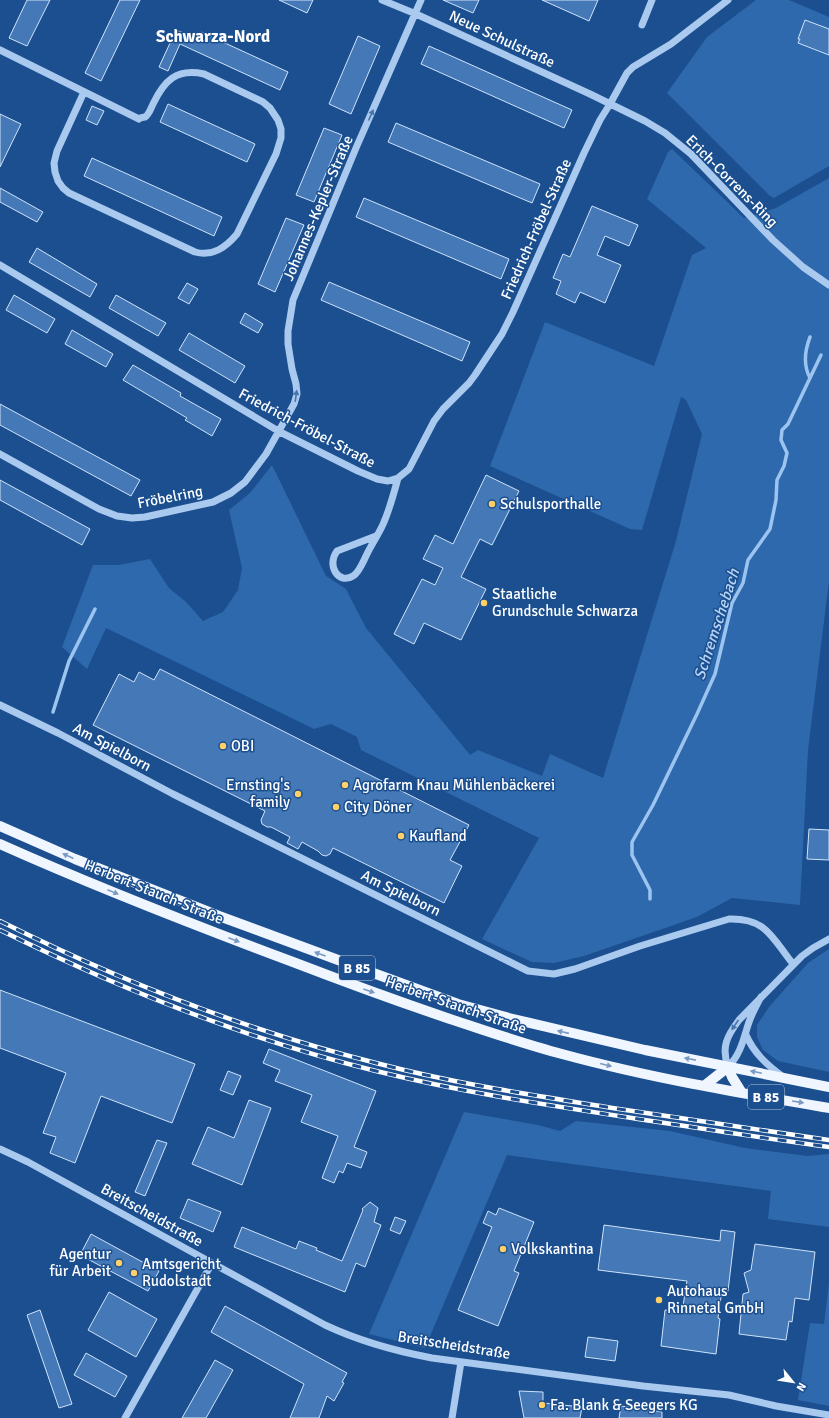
<svg xmlns="http://www.w3.org/2000/svg" width="829" height="1418" font-family="Signika,sans-serif">
<style>
.green{fill:#2e69ad}
.lines{fill:none;stroke-linecap:round;stroke-linejoin:round}
.stream{stroke:#9cc4f0;stroke-width:3.5}
.building{fill:#4478b7;stroke:#cfe3fa}
.minor{stroke:#a9c9ee;stroke-width:7}
.major{stroke:#f0f6ff;stroke-width:10}
.rail-casing{stroke:#fff;stroke-width:4.5}
.rail{stroke:#1b4f8f;stroke-width:3;stroke-dasharray:9;stroke-linecap:butt}
.oneway{fill:#4674ac}
.oneway2{fill:#7b9ac1}
.poi-dot{fill:#ffd166;stroke:#1b4f8f;stroke-width:1.5}
.labels{text-anchor:middle;stroke-width:3;stroke-linejoin:round;paint-order:stroke}
.shield{fill:#1b4f8f;stroke:#bbcadd;stroke-width:1}
.shield-label{font-size:14px;font-weight:bold;fill:#fff}
.street-label{font-size:15px;fill:#fff;stroke:#1b4f8f}
.poi-label{font-size:15px;fill:#fff;stroke:#1b4f8f;text-anchor:start}
.water-label{font-size:16px;font-style:italic;fill:#b5d3f5;stroke:#1b4f8f}
.quarter-label{font-size:17px;font-weight:bold;fill:#fff;stroke:#1b4f8f}
</style>
<rect width="100%" height="100%" fill="#1b4f8f"/>
<path class="green" d="M756,0h33l40,17v149l-55,32 -4,-2 -103,-103 40,-56z
M672,149l72,69 32,-10 53,-30v403l-21,169 -8,155 -68,-7 -35,19 -113,39 -30,7 -22,-1 -50,-23 57,-101 -178,-88 -4,-13 -26,-13 -17,5 -208,-101 -19,41 -25,-22 31,-82h26l31,-6 19,29 17,14 17,19 20,-9 15,-22 4,-22 -13,-58 21,-17 22,-28 54,111 20,13 20,39 104,127 8,-5 64,26 8,-22 53,24 73,-237 26,-107 -16,-34 -5,-3 -39,133 -12,-1 -140,-63 55,-144 109,44 38,-111 14,-7 -59,-49 21,-47z
M829,949v123l-51,-11 -15,-11 -6,-13v-12l12,-18 39,-44z
M464,1112l74,13 22,6 16,-10 94,10 75,17 63,8 21,-2v73l-61,-8 3,-28 -264,-36 -82,193 -56,-14z
M829,1283v123l-31,-6 12,-77 14,1z"/>
<g class="lines">
<path class="stream" d="M810,378c-7,-13 -5,-28 0,-41
M53,712l16,-51 26,-52
M650,899v-9l-18,-35v-13l21,-37 44,-91 18,-40 17,-71 11,-20 5,-23 22,-31 6,-29 1,-20 7,-14 3,-13 -6,-13 1,-10 6,-6 33,-69"/>
</g>
<path class="building" d="M27,0h23l-23,46 -18,-8z
M120,0h20l-39,81 -16,-8z
M279,0h34l-6,13z
M443,0h36l-6,13z
M542,0h56l-9,21z
M805,20l24,9v26l-31,-12 2,-4h-2z
M176,30l22,9 3,-7 87,40 -8,18 -100,-46 -12,27 -9,-4z
M358,36l22,10 -29,68 -22,-10z
M429,46l143,64 -8,18 -143,-64z
M168,104l87,40 -8,18 -87,-40z
M92,106l12,5 -7,14 -11,-5z
M0,114l21,10 -21,43z
M396,123l144,61 -8,19 -144,-61z
M324,128l18,7 -28,67 -18,-7z
M92,158l130,59 -8,19 -130,-60z
M0,188l43,24 -6,10 -37,-20z
M364,198l145,61 -8,20 -145,-62z
M592,206l46,19 -9,21 -24,-10 -8,19 24,10 -16,38 -25,-11 -5,11 -19,-9 5,-13 -8,-3 10,-24 7,3z
M286,218l18,7 -29,67 -17,-8z
M37,248l60,36 -7,13 -61,-35z
M329,282l141,60 -8,19 -141,-61z
M187,283l11,6 -9,15 -11,-6z
M14,295l41,24 -8,14 -41,-23z
M116,295l50,28 -8,13 -49,-28z
M245,313l18,11 -5,9 -18,-10z
M72,330l41,24 -7,13 -41,-23z
M189,333l56,33 -10,17 -56,-33z
M133,365l48,28 -1,3 41,23 -9,17 -27,-16 2,-2 -64,-38z
M0,404l140,76 -9,16 -131,-71z
M486,475l33,16 -27,54 -12,-6 -19,38 25,12 -25,51 -37,-17 -10,21 -20,-10 28,-55 13,6 8,-17 -20,-9 12,-24 18,9z
M0,480l90,49 -8,16 -82,-45z
M160,669l309,156 -19,35 12,6 -18,37 -111,-55 -3,6 -4,2 -4,-1 -4,-4 -16,-9 -4,7 -11,-6 3,-6 -19,-10h-4l-5,-3 -1,-4 4,-9 -172,-86 26,-51 15,8 5,-10 15,8z
M809,829l20,1v30l-22,-1z
M0,990l195,74 -23,59 -71,-27 -26,67 -25,-10 6,-16 -13,-4 23,-60 -66,-25z
M269,1049l107,42 -22,56 13,5 -6,16 -14,-5 -4,10 -4,-2 -5,12 -12,-5 16,-42 -37,-14 11,-27 -37,-14 5,-11 -17,-7z
M228,1071l13,5 -8,19 -13,-5z
M249,1100l22,8 -29,77 -50,-21 16,-37 26,11z
M157,1140l10,3 -22,53 -10,-4z
M188,1199l33,13 -8,20 -33,-14z
M370,1202l8,6 -4,14 7,3 -16,42 -9,-4 -11,29 -111,-45 8,-20 54,22 3,-8 18,7 -1,2 26,11 21,-51 -1,-1z
M499,1208l35,14 -20,49 5,2 -21,53 -40,-16 34,-83 -9,-4 5,-12 8,4z
M395,1217l11,4 -6,13 -10,-4z
M604,1225l116,16 1,-11 14,2 -7,59 -6,-1 -4,28 2,1 -4,35 -55,-8 4,-36 17,2 5,-31 -89,-11z
M91,1234l68,37 -11,20 -68,-36z
M755,1244l60,8 -6,48 -14,-2 -3,24 -3,-1 -3,19 -47,-6 4,-40 6,-2 -5,-19 7,-3z
M109,1292l48,27 -21,38 -48,-27z
M225,1306l122,67 -5,9 2,1 -10,18 -7,-5 -8,22h-29l14,-34 -93,-52z
M40,1310l32,94 -13,4 -32,-93z
M588,1337l30,4 -3,20 -30,-4z
M86,1353l41,23 -12,21 -41,-22z
M215,1360l18,10 -27,48h-24z
M519,1391l24,1v11l39,4 -2,11h-56z
M621,1406l41,6v6h-43z"/>
<g class="lines">
<path class="minor" d="M382,0l34,14 174,80 55,27 20,12 26,21 82,86 30,27 26,18
M642,25l10,-25
M0,50l139,69c0,-1 5,-2 6,-2 4,-2 6,-9 8,-13 11,-23 23,-36 51,-30l59,28 7,6 8,12 3,9v9l-5,16 -39,80c-11,13 -24,23 -42,18l-126,-59 -6,-5 -5,-7 -3,-9 -1,-9 3,-12 27,-59
M0,265l280,167 78,39 19,8 11,2 10,-3 11,-9 25,-48 9,-12 26,-26 6,-8 27,-41 11,-22 71,-159 16,-33 10,-16 17,-31 6,-6 38,-23 57,-44
M0,454l99,55 18,7 15,2 13,-1 68,-15 18,-9 14,-11 21,-28 28,-50 3,-10 -1,-10 -4,-15 -4,-25v-13l5,-31 63,-152 65,-148
M376,536l-39,15c-11,15 2,34 16,25 7,-4 11,-17 15,-24 5,-10 12,-20 16,-30 6,-14 10,-29 14,-44
M0,705l58,28 115,61 355,177 26,3 21,-5 65,-23 89,-27c38,-1 43,19 64,45
M761,997c-5,9 -10,18 -13,28 -5,16 -8,30 -20,42 -7,-20 -1,-31 11,-47l63,-64 11,-8 16,-9
M746,1035c8,18 20,29 36,41
M0,1149l28,13 297,163c34,16 70,26 107,33l211,28 86,9 47,11 53,9
M125,1418l87,-155
M452,1418l9,-56"/>
<path class="major" d="M0,826l75,33 144,57 157,58 82,30 51,14 136,32 184,37
M0,844c96,43 194,81 293,118 52,20 104,39 157,57 37,12 74,25 112,35 88,24 178,39 267,54
M728,1067l4,10 10,16
M704,1086l24,-19"/>
<defs>
<path id="rail" d="M0,921c120,60 245,109 376,142 80,21 162,33 243,46 70,10 140,21 210,31
M0,930c120,59 245,109 376,141 85,21 170,34 256,47 66,10 131,20 197,29"/>
</defs>
<use href="#rail" class="rail-casing"/>
<use href="#rail" class="rail"/>
</g>
<defs><path id="oneway-solid" d="M-6-.8H1V-3.2L6.5 0L1 3.2V.8H-6Z"/></defs>
<g class="oneway">
<use href="#oneway-solid" transform="translate(371 115) rotate(-66)"/>
<use href="#oneway-solid" transform="translate(296 396) rotate(-82)"/>
<use href="#oneway-solid" transform="translate(735 1025) rotate(124)"/>
</g>
<g class="oneway2">
<use href="#oneway-solid" transform="translate(68 856) rotate(-156)"/>
<use href="#oneway-solid" transform="translate(113 892) rotate(22)"/>
<use href="#oneway-solid" transform="translate(234 940) rotate(21)"/>
<use href="#oneway-solid" transform="translate(320 954) rotate(-160)"/>
<use href="#oneway-solid" transform="translate(369 991) rotate(19)"/>
<use href="#oneway-solid" transform="translate(563 1032) rotate(-167)"/>
<use href="#oneway-solid" transform="translate(690 1059) rotate(-169)"/>
<use href="#oneway-solid" transform="translate(606 1065) rotate(14)"/>
<use href="#oneway-solid" transform="translate(756 1072) rotate(-168)"/>
<use href="#oneway-solid" transform="translate(798 1102) rotate(9)"/>
</g>
<g class="poi-dot">
<circle cx="492" cy="504" r="4"/>
<circle cx="484" cy="603" r="4"/>
<circle cx="223" cy="746" r="4"/>
<circle cx="345" cy="785" r="4"/>
<circle cx="298" cy="794" r="4"/>
<circle cx="336" cy="807" r="4"/>
<circle cx="401" cy="836" r="4"/>
<circle cx="503" cy="1249" r="4"/>
<circle cx="119" cy="1263" r="4"/>
<circle cx="134" cy="1273" r="4"/>
<circle cx="659" cy="1300" r="4"/>
<circle cx="542" cy="1405" r="4"/>
</g>
<g class="labels">
<g class="shield">
<rect x="339" y="956" width="36" height="24" rx="3"/>
<rect x="748" y="1085" width="36" height="24" rx="3"/>
</g>
<g class="shield-label">
<text x="357" y="973">B 85</text>
<text x="766" y="1102">B 85</text>
</g>
<g class="street-label">
<text transform="translate(502 39) rotate(25)" y="5">Neue Schulstraße</text>
<text transform="translate(732 181) rotate(45)" y="5">Erich-Correns-Ring</text>
<text transform="translate(318 208) rotate(-67)" y="5">Johannes-Kepler-Straße</text>
<text transform="translate(536 229) rotate(-66)" y="5">Friedrich-Fröbel-Straße</text>
<text transform="translate(307 428) rotate(28)" y="5">Friedrich-Fröbel-Straße</text>
<text transform="translate(170 497) rotate(-11)" y="5">Fröbelring</text>
<text transform="translate(112 747) rotate(28)" y="5">Am Spielborn</text>
<text transform="translate(154 892) rotate(22)" y="5">Herbert-Stauch-Straße</text>
<text transform="translate(401 893) rotate(26)" y="5">Am Spielborn</text>
<text transform="translate(456 1005) rotate(19)" y="5">Herbert-Stauch-Straße</text>
<text transform="translate(152 1215) rotate(29)" y="5">Breitscheidstraße</text>
<text transform="translate(454 1345) rotate(9)" y="5">Breitscheidstraße</text>
</g>
<g class="poi-label">
<text x="500" y="509">Schulsporthalle</text>
<text x="492" y="599">Staatliche<tspan x="492" dy="17">Grundschule Schwarza</tspan></text>
<text x="231" y="751">OBI</text>
<text x="290" y="790" text-anchor="end">Ernsting's<tspan x="290" dy="17">family</tspan></text>
<text x="353" y="790">Agrofarm Knau Mühlenbäckerei</text>
<text x="344" y="812">City Döner</text>
<text x="409" y="841">Kaufland</text>
<text x="511" y="1254">Volkskantina</text>
<text x="111" y="1259" text-anchor="end">Agentur<tspan x="111" dy="17">für Arbeit</tspan></text>
<text x="142" y="1269">Amtsgericht<tspan x="142" dy="17">Rudolstadt</tspan></text>
<text x="667" y="1296">Autohaus<tspan x="667" dy="17">Rinnetal GmbH</tspan></text>
<text x="550" y="1410">Fa. Blank &amp; Seegers KG</text>
</g>
<g class="water-label">
<text transform="translate(716 624) rotate(-72)" y="6">Schremschebach</text>
</g>
<g class="quarter-label">
<text x="213" y="42">Schwarza-Nord</text>
</g>
</g>
<g transform="translate(793 1382) rotate(120)" stroke="#1b4f8f" stroke-width="3" paint-order="stroke">
<path d="M0-3L7 15L0 10L-7 15Z" fill="#ffffff"/>
<text y="-6" font-size="11" font-weight="bold" text-anchor="middle" fill="#ffffff">N</text>
</g>
</svg>
